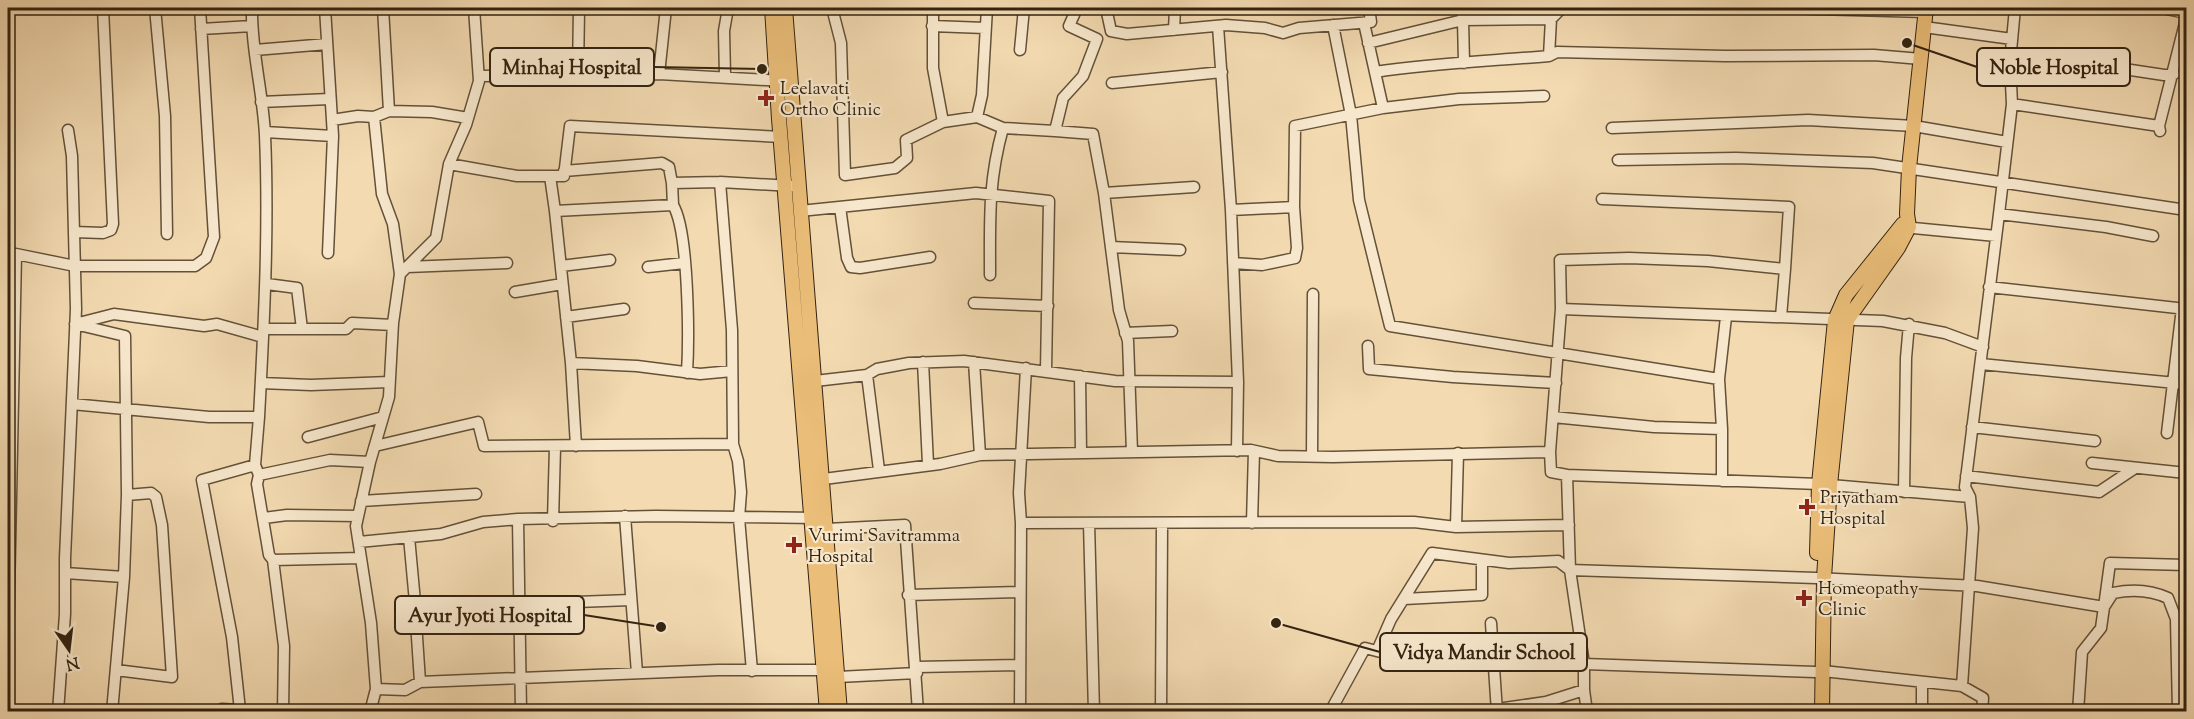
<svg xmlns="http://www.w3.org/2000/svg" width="2194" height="719" font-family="'Sorts Mill Goudy',serif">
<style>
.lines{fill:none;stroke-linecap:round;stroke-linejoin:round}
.minor-casing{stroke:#635138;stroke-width:13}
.major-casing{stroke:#332310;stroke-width:16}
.minor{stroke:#f7e7cc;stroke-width:10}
.major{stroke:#eabd78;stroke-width:14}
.poi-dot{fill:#8f2418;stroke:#f7e7cc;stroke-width:2}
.labels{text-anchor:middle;stroke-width:4.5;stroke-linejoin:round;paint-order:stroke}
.poi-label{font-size:18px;fill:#332310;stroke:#f7e7cc;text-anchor:start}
.leader{fill:none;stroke:#332310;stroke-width:2}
.callout-dot{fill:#332310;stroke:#f7e7cc;stroke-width:2}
.callout{fill:#f7e7cc;stroke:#332310;stroke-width:2}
.callout-label{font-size:20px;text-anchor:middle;font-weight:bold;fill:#332310}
</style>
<rect width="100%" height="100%" fill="#f3dab1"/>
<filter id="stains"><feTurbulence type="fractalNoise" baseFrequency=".00333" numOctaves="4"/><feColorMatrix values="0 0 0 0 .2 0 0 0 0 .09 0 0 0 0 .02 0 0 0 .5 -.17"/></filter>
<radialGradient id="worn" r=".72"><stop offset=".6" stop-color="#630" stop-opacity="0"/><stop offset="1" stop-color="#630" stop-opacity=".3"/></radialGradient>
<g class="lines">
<defs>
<path id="minor" d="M155,8l10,108 2,118
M325,8l8,128 -5,117
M383,8l6,103
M832,8l9,35 4,132 50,-7 12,-10 -1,-18 37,-18 34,-5 26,11
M933,8v60l10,54
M1077,8l-8,18 28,13 -14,37 -20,22 -8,33 38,3 11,59 15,117 9,31 4,111
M1106,8l5,23 16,3 99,-9 39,3 18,5 16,-5 72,-6 -2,-14
M1562,8l-11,11 -2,37 8,-4 168,4 149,-1 47,4
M1774,8l152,4
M2161,8l25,5
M1364,23l19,85
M1333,25l18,90 8,85 31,126 329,53 3,50 -68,-2 -101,-10
M932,26l53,2
M1218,26l13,184 7,172
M1924,27l88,12
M201,29l51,-3
M1174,30l1,-22
M1368,43l95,-23 -1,-12
M255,50l72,-6
M1020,50l4,-42
M2010,62l101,5 53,8 10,-1
M1464,63l-1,-43 88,-1
M1375,72c57,-9 115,-11 174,-16
M578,74l1,-66
M659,74l7,-66
M479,76l180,-2 125,7
M725,76l-1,-45 4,-23
M1112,83l110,-11
M261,102l68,-3
M2012,104l147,22 1,5
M374,117l8,77 11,30 7,50
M977,117l5,-22 5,-87
M332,120l26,-4 16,1 15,-6 43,1 36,6
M2159,126l27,-107
M1612,128l196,-8 106,6 93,16
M265,132l68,4
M1618,160l118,-2 137,5 313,47
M449,164l68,12h33
M564,171l98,-8 7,4 3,16
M720,182l-48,1 1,22 -118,6 16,152 66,3 63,8 32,-3
M1104,193l90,-6
M1602,199l187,8 -4,62
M673,205c16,26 16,135 14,168
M840,207l7,51 4,9 9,1 70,-11
M1231,210l63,-3
M555,211l-5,-35h14l6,-50 212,11
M800,211l176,-18 73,8 -3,170
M1999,214l13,-110 -2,-42 5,-54
M1903,227l93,9
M74,232l29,1 8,-3 2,-6 -10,-216
M1111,247l69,3
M8,254h8l-8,390
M16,254l59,12h120l11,-8 8,-21 -14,-229
M1233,263l29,2 33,-7 2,-10 -3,-41 1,-81 88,-18 76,-9 85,-3
M561,266l49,-6
M407,267l100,-4
M648,267l36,-4
M990,275c0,-55 -2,-93 13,-147l52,3
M267,284l30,4 5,41
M1989,287l197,22
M515,292l47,-8
M974,303l74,3
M1561,309l-1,-49 69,-2 79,3 77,8 -4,48
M566,317l58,-8
M264,329h82l6,-6 41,2
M1125,333l47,-2
M1368,346l1,23 84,8 103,6
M923,362l5,102
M974,362l6,93
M571,363l5,83
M1981,364l205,20
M867,375l12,95
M1080,376l1,77
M1719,379l7,-62
M815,381l52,-6 10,-6 32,-6 55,-2 151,20 123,1 -1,69
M261,383l50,2 78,-3
M72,404l137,13h50c5,-94 10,-187 6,-282 -2,-43 -14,-85 -13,-127
M259,417l-4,48 4,10 -2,9 12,71 4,5 11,86 -1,66
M1972,427l123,14
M1722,429v52
M2167,433l15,-125
M308,437l75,-20
M375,446l103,-24 6,24 249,-2
M1550,452l11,-143 322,12 62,12 38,14
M1312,456l1,-162
M2092,463l94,10
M259,475l71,-15 40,2
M1966,476l133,16 36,-24
M816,480l124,-16 40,-9 271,-5 27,6 55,1 217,-5 1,20 16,3
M1904,492l2,-134 3,-34
M1970,497l3,31 -11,158 21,12 -1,14
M361,501l115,-7
M625,516l12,157
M264,518l23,-3 71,1
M518,519l3,193
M553,521l2,-74
M1021,523l393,-1 42,5 113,-2
M1089,523l5,189
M1252,523l2,-72
M1456,527l2,-74
M827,529l78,-4 13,187
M409,537l6,65 3,6 -2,14 4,60
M359,542l82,-8 42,-12 35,-3 138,-3 161,2
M273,560l88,-2
M1570,570l-3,-95 252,9 151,13 -5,-10 34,-273 107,13 47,9
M65,573l59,4
M908,595l112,-3
M1404,599l78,-4v-35
M418,608l213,-8
M1491,623l6,89
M1377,651l14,-32 41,-66 77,10 49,-2 12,9
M1584,664l-14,-94 246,8 161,8 127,21 6,-44 76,2
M917,667l102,-2
M116,670l56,7 -10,-152 -6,-28 -5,-4 -24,2
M752,671l-13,-153 2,-26 -3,-31 -5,-17 -1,-114 -12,-148 72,4
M1823,671l139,15
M838,677l79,-4
M376,689l29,1 15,-8 298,-12h106
M1584,690l3,22
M240,710l-8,-73 -30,-157 53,-15
M58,712l7,-98v-56l11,-249 -4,-153 -4,-26
M112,712l12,-135 3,-82 -2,-159 -50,-12 39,-10 90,12 13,-2 46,13
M218,712l4,-3 51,3
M370,712l6,-23 -5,-66 -15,-97 14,-64 19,-65 4,-74 7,-49 36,-36 13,-74 17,-39 13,-44 -5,-73
M1020,712l1,-189 -2,-30 7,-125
M1161,712l1,-188
M1330,712l35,-64 39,10 177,-17
M1477,712l69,-10 38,-12v-26l231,8
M1922,712v-30
M2078,712l4,-60 19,-24 3,-21 9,-14c19,-4 38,-3 55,5l8,21 2,93"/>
<path id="major" d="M772,8l7,111 48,593
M785,8l55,704
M1817,553l2,-69 16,-164 11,-25 57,-71
M1822,712l2,-134 6,-93 17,-165 51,-72 11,-21 -2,-13 2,-46 17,-160"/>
</defs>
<use href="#minor" class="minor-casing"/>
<use href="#major" class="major-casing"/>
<use href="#minor" class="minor"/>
<use href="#major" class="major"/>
</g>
<g class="poi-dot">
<path d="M763 89h6v6h6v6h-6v6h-6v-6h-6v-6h6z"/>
<path d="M1804 498h6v6h6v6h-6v6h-6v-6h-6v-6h6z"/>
<path d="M791 536h6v6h6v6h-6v6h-6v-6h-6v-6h6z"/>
<path d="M1801 589h6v6h6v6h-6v6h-6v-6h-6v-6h6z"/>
</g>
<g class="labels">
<g class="poi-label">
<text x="780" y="94">Leelavati<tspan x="780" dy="21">Ortho Clinic</tspan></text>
<text x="1820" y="503">Priyatham<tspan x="1820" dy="21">Hospital</tspan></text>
<text x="808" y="541">Vurimi Savitramma<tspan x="808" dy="21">Hospital</tspan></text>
<text x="1818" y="594">Homeopathy<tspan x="1818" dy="21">Clinic</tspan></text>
</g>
</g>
<path class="leader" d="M1907 43L1977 67M762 69L654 67M661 627L584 615M1276 623L1380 652"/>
<g class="callout-dot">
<circle cx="1907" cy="43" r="6"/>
<circle cx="762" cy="69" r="6"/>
<circle cx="661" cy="627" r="6"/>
<circle cx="1276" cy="623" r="6"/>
</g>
<g class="callout">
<rect x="1977" y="48" width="153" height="38" rx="6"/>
<rect x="490" y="48" width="164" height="38" rx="6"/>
<rect x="395" y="596" width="189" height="38" rx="6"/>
<rect x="1380" y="633" width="207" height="38" rx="6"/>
</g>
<g class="callout-label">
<text x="2054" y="74">Noble Hospital</text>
<text x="572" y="74">Minhaj Hospital</text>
<text x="490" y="622">Ayur Jyoti Hospital</text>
<text x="1484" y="659">Vidya Mandir School</text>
</g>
<rect width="2194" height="719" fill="none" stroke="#f3dab1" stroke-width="30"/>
<rect x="9" y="9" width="2176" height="701" fill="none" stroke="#332310" stroke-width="3"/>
<rect x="15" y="15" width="2164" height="689" fill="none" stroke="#332310" stroke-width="1.5"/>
<g transform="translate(69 650) rotate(166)" stroke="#f7e7cc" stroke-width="4.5" paint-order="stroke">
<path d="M0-4.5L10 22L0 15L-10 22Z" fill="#332310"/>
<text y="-9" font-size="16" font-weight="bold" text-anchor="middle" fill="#332310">N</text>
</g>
<rect width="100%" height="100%" filter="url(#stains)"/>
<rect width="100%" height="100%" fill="url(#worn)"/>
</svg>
